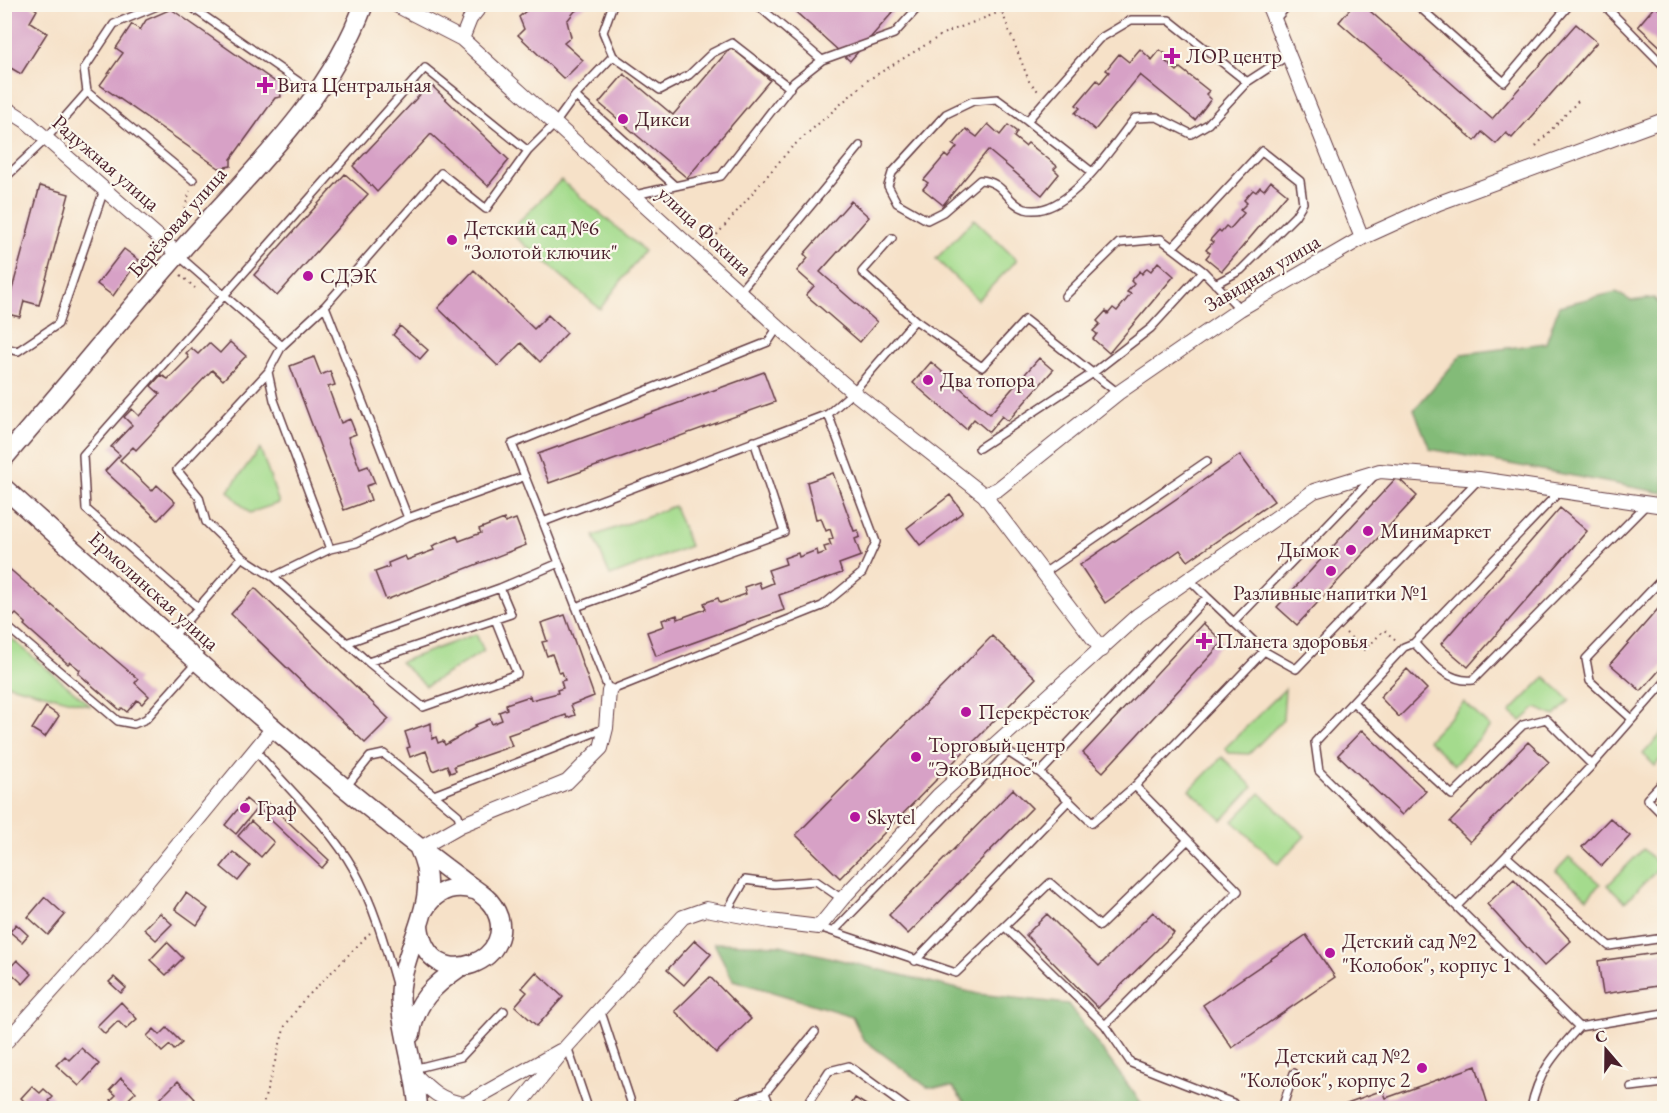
<svg xmlns="http://www.w3.org/2000/svg" width="1669" height="1113" font-family="'EB Garamond',serif">
<style>
.green{fill:#a4db8d;stroke:#777d5c;stroke-width:1.5}
.forest{fill:#83bb78;stroke:#666d52;stroke-width:1.5}
.building{fill:#d7a1c6}
.lines{fill:none;stroke-linecap:round;stroke-linejoin:round}
.lane-casing{stroke:#643c43;stroke-width:10}
.street-casing{stroke:#643c43;stroke-width:16}
.secondary-casing{stroke:#643c43;stroke-width:21}
.path{stroke:#643c43;stroke-width:2;stroke-dasharray:1.5 4.5;stroke-linecap:butt}
.lane{stroke:#fff;stroke-width:7}
.street{stroke:#fff;stroke-width:14}
.secondary{stroke:#fff;stroke-width:18}
.poi-dot{fill:#b5179e;stroke:#fbf7ec;stroke-width:2}
.labels{text-anchor:middle;stroke-width:4.5;stroke-linejoin:round;paint-order:stroke}
.poi-label{font-size:21px;fill:#4a1f2b;stroke:#fbf7ec;text-anchor:start}
.street-label{font-size:21px;fill:#4a1f2b;stroke:#fbf7ec}
</style>
<rect width="100%" height="100%" fill="#fbf7ec"/>
<filter id="ink" filterUnits="userSpaceOnUse"><feTurbulence type="fractalNoise" baseFrequency=".0167" numOctaves="2"/><feDisplacementMap in="SourceGraphic" scale="12" xChannelSelector="R" yChannelSelector="G"/><feConvolveMatrix kernelMatrix="1 2 1 2 8 2 1 2 1" color-interpolation-filters="sRGB"/></filter>
<filter id="wash" filterUnits="userSpaceOnUse"><feTurbulence type="fractalNoise" baseFrequency=".008" numOctaves="4" result="noise"/><feDisplacementMap in="SourceGraphic" scale="24" xChannelSelector="R" yChannelSelector="G"/><feGaussianBlur stdDeviation="1.35" result="paint"/><feColorMatrix in="noise" values="0 0 0 0 0 0 0 0 0 0 0 0 0 0 0 0 0 1.4 0 .05"/><feComposite in="paint" operator="in"/></filter>
<g filter="url(#wash)">
<rect width="100%" height="100%" fill="#f6e1c8"/>
<path class="green" d="M561,180l83,71 -44,58 -91,-78z
M974,219l43,41 -39,40 -42,-41z
M260,448l19,55 -30,10 -21,-22z
M674,506l16,40 -80,30 -16,-40z
M5,633l86,73 -86,-22z
M476,634l8,17 -58,35 -26,-24z
M1545,677l25,23 -15,16 -19,-8 -15,13 -11,-9z
M1285,689l-2,31 -34,34 -20,-1 -4,-5z
M1464,702l26,25 -36,38 -26,-25z
M1664,731v24l-9,11 -12,-12z
M1222,757l31,30 -31,33 -32,-30z
M1260,793l45,43 -27,28 -45,-43z
M1643,849l18,17 -36,36 -17,-17z
M1569,857l31,27 -13,14 -31,-27z"/>
<path class="forest" d="M1616,292l15,9 23,-3 10,11v184l-234,-44 -16,-39 48,-56 84,-11 13,-37z
M714,943l66,2 198,49 90,10 77,104h-177l-15,-21h-26l-64,-48 -11,-23 -119,-36z"/>
<g id="blocks">
<path class="building" d="M4,4h24l9,6 -7,12 17,11 -26,41 -17,-10z
M534,4l54,1 -13,6 -8,10 4,16 -7,6 19,17 -19,19 -46,-44 6,-6 -5,-12z
M787,4l53,2 60,-2 -50,57z
M1354,4h8l130,115 84,-95 21,18 -85,96 -6,-5 -10,11 -14,-12 -7,9 -136,-119z
M1655,6l9,8v36l-26,-24z
M171,9l103,72h5l2,16 -6,1 -44,61v7l-12,2 -119,-83 23,-32 -7,-5 16,-24 8,6 6,-10z
M731,47l39,33 -83,98 -88,-75 25,-29 49,41z
M1140,49l12,11 8,-10 10,7 -4,5 11,9 3,-3 29,23 -3,3 5,5 -16,21 -55,-45 -45,55 -20,-17 5,-5 -4,-3 21,-25 3,3 9,-11 -3,-2 13,-16 10,8z
M430,84l79,76 -21,26 -57,-52 -54,58 -24,-26z
M988,124l12,11 8,-10 9,7 -3,5 11,9 3,-3 29,23 -3,3 5,5 -17,21 -54,-45 -45,55 -20,-16 5,-6 -4,-3 21,-25 3,3 9,-11 -4,-2 13,-16 11,8z
M345,174l23,20 -91,102 -23,-21z
M1271,181l16,13 -65,77 -16,-13 4,-5 -4,-3 7,-8 -3,-2 9,-10 2,2 5,-6 4,3 14,-16 -4,-3 7,-7 -3,-3 9,-10 3,2 4,-5 4,3z
M40,186l29,8 -30,111 -15,-4 -4,16 -13,-3 -3,8v-26l6,1z
M851,201l18,16 -49,55 57,50 -17,20 -54,-47 8,-9 -17,-15 11,-13 -4,-4z
M124,249l15,11 -26,36 -16,-12z
M1158,262l16,14 -65,77 -16,-14 4,-5 -4,-3 7,-7 -3,-3 9,-10 2,3 5,-6 4,3 14,-17 -4,-2 7,-8 -3,-3 9,-10 2,3 5,-6 4,3z
M474,270l60,59 14,-14 19,18 -27,29 -19,-19 -23,23 -60,-58z
M400,326l28,24 -8,9 -27,-24z
M230,342l16,14 -23,24 -11,-10 -76,80 -3,-3 -13,13 32,31 5,-6 18,17 -17,18 -53,-49 15,-16 -9,-8 21,-22 -8,-8 8,-8 7,7 21,-22 -9,-8 10,-11 7,4 21,-21 -3,-5 5,-5 7,6 11,-11 11,10z
M314,357l7,18 9,-4 5,14 -7,2 13,36 9,-4 6,15 -8,3 12,32 8,-3 7,17 -9,3 5,14 -27,10 -54,-144z
M1039,358l14,12 -45,51 -6,-5 -13,16 -15,-13 -8,10 -53,-46 18,-21 59,52z
M764,372l11,30 -226,81 -11,-29z
M1240,455l34,46 -86,60 -8,-11 -75,53 -25,-38z
M833,473l21,58 4,-1 2,7 -5,2 6,17 -22,8 3,9 -63,22 5,15 -128,46 -9,-24 17,-6 -2,-6 15,-5 1,4 28,-10 -2,-6 14,-5 2,5 26,-9 -2,-7 15,-5 2,6 12,-5 -5,-13 18,-6 -2,-6 14,-5 1,4 18,-7 1,5 8,-3 -2,-5 7,-2 -2,-5 4,-2 -3,-9 -4,2 -5,-13 -5,1 -9,-37z
M1397,477l20,19 -120,129 -20,-18z
M950,495l13,17 -43,33 -13,-17z
M1560,508l27,23 -119,136 -27,-23z
M504,519l1,4 11,-4 10,26 -140,55 -11,-28 14,-5 -1,-4 17,-7 2,4 27,-10 -2,-4 25,-10 2,5 22,-8 -2,-4z
M6,566l132,113 -3,4 14,13 -7,8 -5,-4 -10,12 -5,-4 -2,2 -42,-37 2,-3 -10,-8 -2,2 -44,-39 2,-2 -10,-9 -2,2 -9,-8z
M255,588l134,131 -24,24 -134,-129z
M1664,602v63l-23,26 -31,-27z
M565,615l29,81 -23,9 4,10 -8,3 -1,-3 -58,20 4,11 -58,20 2,5 -6,2 -3,-8 -14,6 -7,-20 -16,6 -3,-9 3,-1 -5,-15 26,-9 1,16 4,-2 2,6 5,-2 2,4 31,-18 -1,-2 15,-6 2,5 10,-4 -3,-8 8,-3 -1,-5 24,-8 1,4 27,-7 -1,-3 6,-2 -2,-7 4,-1 -3,-8 -3,1 -7,-19 -5,2 -5,-14 5,-1 -6,-18z
M1203,623l20,19 -120,130 -20,-19z
M992,636l44,42 -196,200 -44,-43z
M1407,669l20,20 -28,28 -19,-20z
M46,707l13,9 -14,21 -13,-8z
M1362,730l64,61 -24,24 -64,-60z
M1528,742l21,20 -79,80 -20,-20z
M1013,789l19,19 -124,126 -19,-19z
M246,799l11,9 -21,26 -11,-9z
M266,801l63,59 -7,8 -63,-59z
M1610,818l20,18 -28,30 -20,-19z
M251,821l23,21 -13,15 -23,-21z
M233,852l17,14 -12,15 -17,-14z
M1514,879l57,62 -27,25 -57,-62z
M186,893l22,16 -11,16 -22,-16z
M45,897l20,18 -17,20 -20,-18z
M1153,912l21,21 -76,75 -72,-73 21,-21 52,52z
M160,913l12,11 -16,16 -12,-11z
M16,924l12,11 -6,7 -12,-10z
M1306,935l29,42 -103,71 -29,-43z
M695,940l16,14 -27,31 -17,-15z
M167,942l16,16 -17,17 -16,-15z
M1664,952v33l-61,9 -5,-33z
M17,960l15,14 -9,10 -15,-14z
M536,972l27,25 -26,29 -22,-20 12,-14 -5,-4z
M114,977l12,11 -5,5 -12,-11z
M710,977l41,42 -35,34 -41,-42z
M121,1002l16,17 -11,10 -8,-8 -13,13 -8,-8z
M167,1028l15,15 -8,7 -4,-5 -8,7 -15,-16 7,-7 6,6z
M81,1048l18,16 -20,22 -23,-21 9,-9 4,4z
M1476,1066l13,42h-156l50,-18 3,8z
M121,1078l15,14 -17,16 -8,-8 5,-5 -6,-5z
M178,1081l17,18 -10,9h-22l-6,-6z
M32,1086l8,7 4,-4 9,8 -4,4 8,7h-34l4,-4 -6,-6z
M855,1098l16,10h-22z"/>
</g>
</g>
<g filter="url(#ink)">
<use href="#blocks" fill-opacity="0" stroke="#643c43" stroke-width="1.5"/>
<g class="lines">
<defs>
<path id="lane" d="M187,4l128,89
M756,4l66,56 72,-26 27,-30
M1416,4l88,78 66,-78
M1603,4l61,62
M1274,21l15,-17
M613,56l-10,-24 10,-28
M1247,82l-39,42 -17,10 -34,-17 -22,1c-23,28 -68,102 -110,91 -18,-6 -21,-28 -45,-29l-37,32 -16,8 -30,-17 -9,-17 4,-13 54,-59 27,-13 24,-2 30,22 72,-82 32,-19h38l78,62 40,-26
M87,92l106,88
M575,96l38,-40 47,34 29,-15 23,-22 20,-10 58,45
M1027,121l65,51
M4,179l41,-39 42,-48 -3,-23 30,-45 48,-20
M635,195l40,-9
M892,238l-30,34 53,48
M1173,247l89,-96 38,30 3,22 -8,13 -54,54 -26,14
M179,256l103,90 43,-40 83,212
M739,292l121,-146
M1065,296l54,-53 42,-4 42,32
M325,306l116,-133 45,36 42,-58 26,-26 21,-29 100,90 46,-10 73,-94 28,-22
M282,346l-14,26 6,28 56,149
M4,348l14,3 40,-27 46,-134
M828,414l48,128 -14,31 -40,33 -213,85 -66,-169z
M828,414l25,-22 62,-72 67,47 43,-47 93,73
M979,448l114,-75 58,-45 52,-57 37,38
M1560,491l-146,152 -10,4 -89,95 4,29 260,256 85,-14
M543,522l-31,-78 256,-102 10,-15
M242,557l-36,-35 -7,-25 -22,-27 91,-98
M1044,573l163,-112
M1188,578l19,19
M576,607l208,-75 -30,-91
M199,608l-113,-99 -3,-54 342,-387 103,83
M495,619l22,55 -94,33 -55,-45 -95,-85 57,-28 26,-6 52,-25 115,-41
M1235,621l139,-145
M4,624l114,97 16,3 12,-5 51,-57
M172,638l70,-81 31,20
M346,643l154,-55
M1414,643c17,17 33,40 59,37l174,-176
M368,662l143,-48 -11,-26 59,-25
M1354,703l98,92 71,-70 23,-6 46,46 72,-82
M1631,718l-41,-37 -4,-22 78,-82
M256,751c30,36 74,76 97,117 20,35 32,77 43,116
M1592,765l-86,91 103,90 55,-8
M1040,773l167,-176 57,54 32,18 183,-190
M1664,781l-17,18 17,17
M1135,786l129,-135
M345,788l25,-31 14,-3 50,41
M461,825l-3,-10 -24,-20 172,-67
M1458,905l48,-49
M726,913l19,-33 29,4 42,-3 26,18
M819,927l137,46 94,-90 50,43 88,-86 -53,-54 -43,37 -52,-50 -32,-21 -173,178
M1006,928l99,97 133,-134 -50,-51
M915,961l154,-161
M600,1009l33,99
M1105,1025l26,38 102,40 3,5
M567,1046l21,62
M413,1069l48,-12 43,-46
M1631,1087l33,-4
M765,1093l6,15
M722,1108l43,-15 50,-61
M805,1108l24,-37 20,-5 58,42
M1282,1108l12,-35
M1531,1108c7,-36 24,-54 48,-81"/>
<path id="street" d="M394,4l68,35 316,288 75,65 131,103 118,155
M462,39l8,-20 12,-15
M4,107l22,14 152,133
M1362,238l77,-35 225,-83
M984,495l14,-6 120,-96 122,-84 122,-71 -94,-234
M419,849l42,-24 106,-43 34,-34 5,-20 3,-37
M4,1044l109,-121 160,-195
M414,1074c16,16 27,27 50,30
M458,1108l102,-57
M517,1108l50,-62 116,-129 23,-8 64,12 49,6 23,-28 96,-103 200,-181 176,-124 66,-20 99,8 185,27"/>
<path id="secondary" d="M4,458c59,-68 115,-137 174,-204 68,-78 150,-151 186,-250
M4,488c150,134 297,272 458,392 10,8 24,15 31,26 34,53 -65,95 -74,20
M424,910c11,-19 29,-26 50,-20
M411,1034c4,-32 23,-49 49,-67
M418,1108c-1,-36 -21,-89 -17,-122 6,-48 42,-88 18,-137"/>
</defs>
<use href="#lane" class="lane-casing"/>
<use href="#street" class="street-casing"/>
<use href="#secondary" class="secondary-casing"/>
<path class="path" d="M995,4l7,8 27,69 9,10
M1536,146l44,-47
M181,220l9,-29
M709,244l82,-96 77,-68 77,-47 76,-29
M181,275l14,13
M1346,633l19,17 19,-20 13,11
M262,1108l23,-82 17,-24 69,-70"/>
<use href="#lane" class="lane"/>
<use href="#street" class="street"/>
<use href="#secondary" class="secondary"/>
</g>
</g>
<g class="poi-dot">
<path d="M1169 47h6v6h6v6h-6v6h-6v-6h-6v-6h6z"/>
<path d="M262 76h6v6h6v6h-6v6h-6v-6h-6v-6h6z"/>
<circle cx="623" cy="119" r="6"/>
<circle cx="452" cy="240" r="6"/>
<circle cx="308" cy="276" r="6"/>
<circle cx="928" cy="380" r="6"/>
<circle cx="1368" cy="531" r="6"/>
<circle cx="1351" cy="550" r="6"/>
<circle cx="1331" cy="571" r="6"/>
<path d="M1201 632h6v6h6v6h-6v6h-6v-6h-6v-6h6z"/>
<circle cx="966" cy="712" r="6"/>
<circle cx="916" cy="757" r="6"/>
<circle cx="245" cy="808" r="6"/>
<circle cx="855" cy="817" r="6"/>
<circle cx="1330" cy="953" r="6"/>
<circle cx="1422" cy="1068" r="6"/>
</g>
<g class="labels">
<g class="poi-label">
<text x="1186" y="63">ЛОР центр</text>
<text x="277" y="92">Вита Центральная</text>
<text x="635" y="126">Дикси</text>
<text x="464" y="235">Детский сад №6<tspan x="464" dy="24">"Золотой ключик"</tspan></text>
<text x="320" y="283">СДЭК</text>
<text x="940" y="387">Два топора</text>
<text x="1380" y="538">Минимаркет</text>
<text x="1339" y="557" text-anchor="end">Дымок</text>
<text x="1331" y="600" text-anchor="middle">Разливные напитки №1</text>
<text x="1216" y="648">Планета здоровья</text>
<text x="978" y="719">Перекрёсток</text>
<text x="928" y="752">Торговый центр<tspan x="928" dy="24">"ЭкоВидное"</tspan></text>
<text x="257" y="815">Граф</text>
<text x="867" y="824">Skytel</text>
<text x="1342" y="948">Детский сад №2<tspan x="1342" dy="24">"Колобок", корпус 1</tspan></text>
<text x="1410" y="1063" text-anchor="end">Детский сад №2<tspan x="1410" dy="24">"Колобок", корпус 2</tspan></text>
</g>
<g class="street-label">
<text transform="translate(106 163) rotate(41)" y="7">Радужная улица</text>
<text transform="translate(177 222) rotate(-49)" y="7">Берёзовая улица</text>
<text transform="translate(705 231) rotate(43)" y="7">улица Фокина</text>
<text transform="translate(1262 273) rotate(-31)" y="7">Завидная улица</text>
<text transform="translate(154 591) rotate(42)" y="7">Ермолинская улица</text>
</g>
</g>
<rect width="1669" height="1113" fill="none" stroke="#fbf7ec" stroke-width="24"/>
<g transform="translate(1606 1050) rotate(340)" stroke="#fbf7ec" stroke-width="4.5" paint-order="stroke">
<path d="M0-4.5L10 22L0 15L-10 22Z" fill="#4a1f2b"/>
<text y="-9" font-size="16" font-weight="bold" text-anchor="middle" fill="#4a1f2b">С</text>
</g>
</svg>
